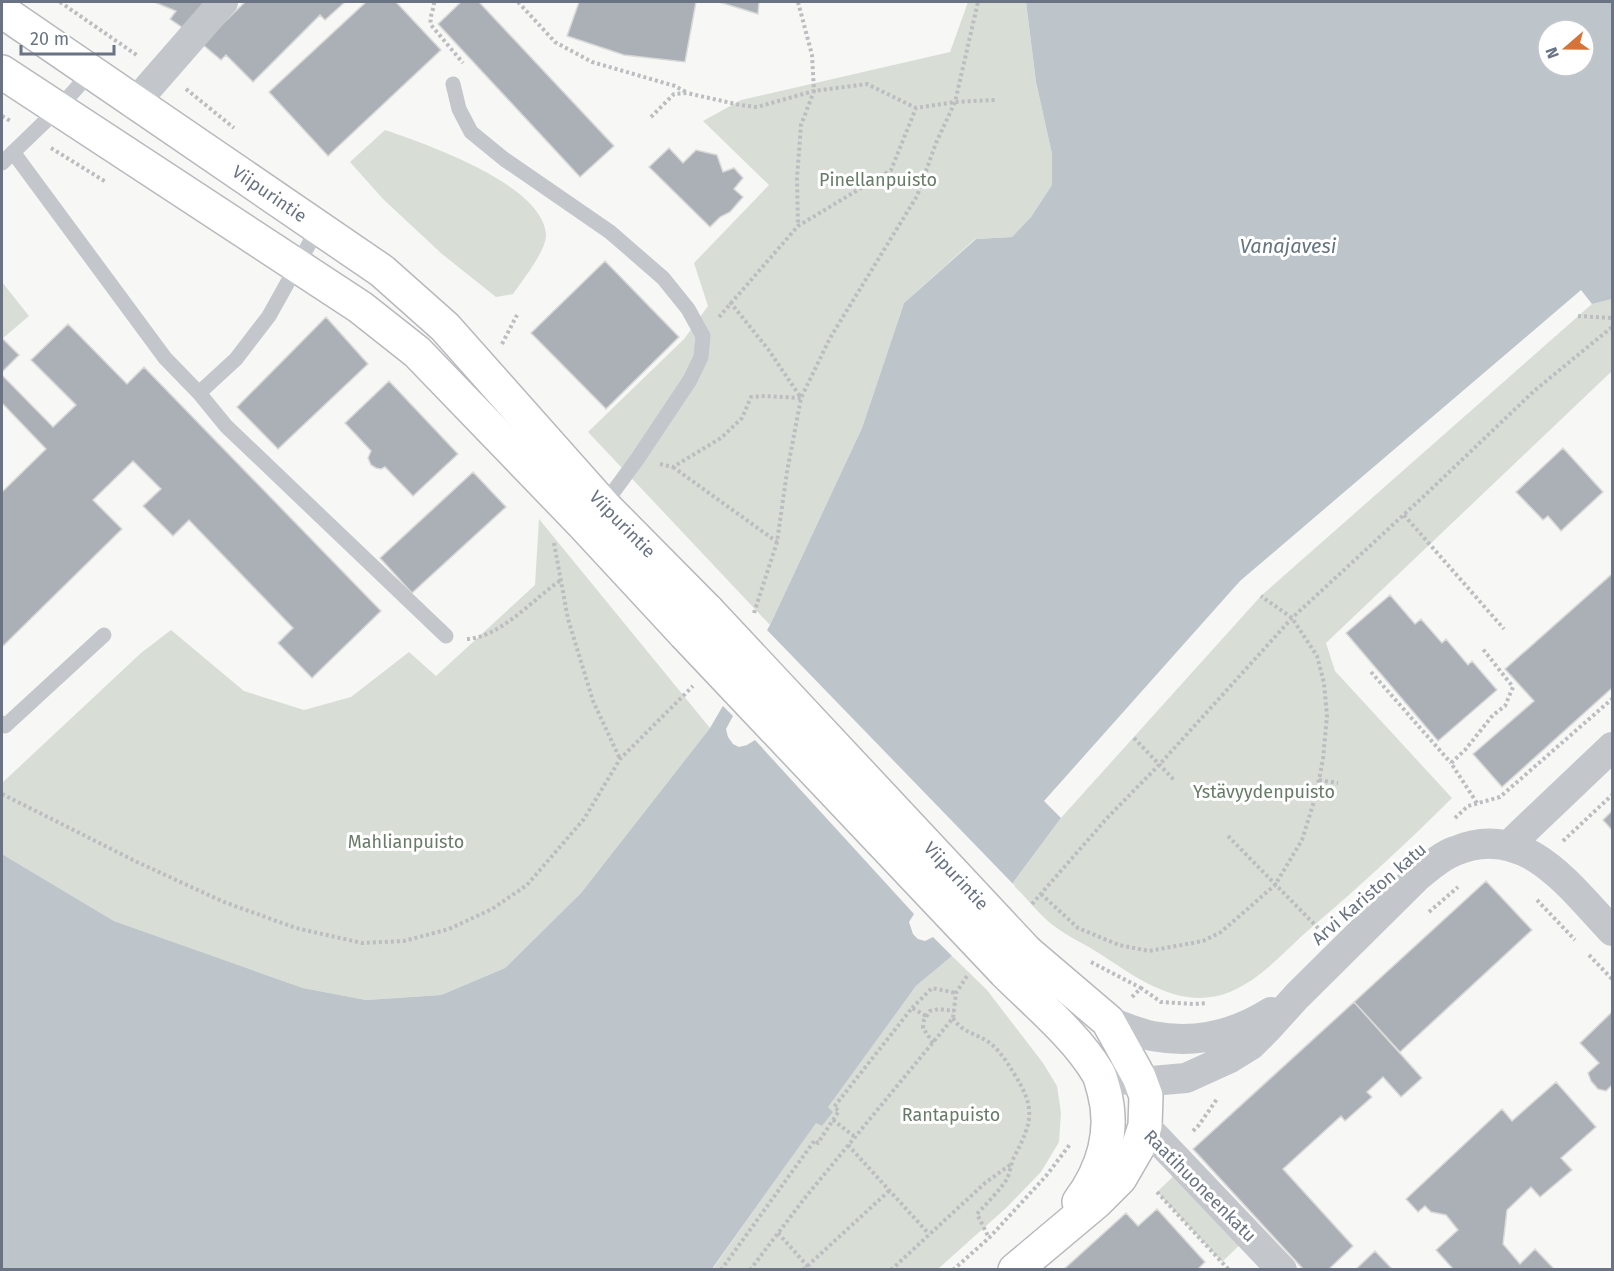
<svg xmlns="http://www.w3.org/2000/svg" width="1614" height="1271" font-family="'Fira Sans',sans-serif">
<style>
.green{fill:#d8ded6}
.water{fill:#bdc5cb;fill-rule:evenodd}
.pier{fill:#f7f7f5}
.building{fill:#abb0b7;stroke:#d9d9d7;stroke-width:1.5}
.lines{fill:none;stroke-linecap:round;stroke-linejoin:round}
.primary-casing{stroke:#b7b9bd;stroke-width:36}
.path{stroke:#bbbdc0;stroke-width:4;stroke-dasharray:3 3;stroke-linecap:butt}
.service{stroke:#c3c6ca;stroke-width:15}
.minor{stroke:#c3c6ca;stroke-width:30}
.primary{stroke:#fff;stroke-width:33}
.primary-bridge-casing{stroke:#b7b9bd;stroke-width:36;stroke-linecap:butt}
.primary-bridge{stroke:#fff;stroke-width:33}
.labels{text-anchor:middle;stroke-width:6;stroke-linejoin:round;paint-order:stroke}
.park-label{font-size:18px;fill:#687b67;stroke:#fff}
.street-label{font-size:18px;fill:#697383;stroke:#fff}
.water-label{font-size:20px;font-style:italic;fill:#65747f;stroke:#fff}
</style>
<rect width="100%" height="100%" fill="#f7f7f5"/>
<path class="green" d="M968,2h58l10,80 16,72 1,30 -22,33 -19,20 -37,2 -71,64 -42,125 -92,197 -182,-193 96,-93 24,-33 -14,-43 75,-78 -66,-64 38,-21 209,-48z
M385,130c41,14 157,54 161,104 1,16 -24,47 -33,60l-17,3 -54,-43 -59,-55 -33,-37z
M2,282l27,34 -27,23z
M1612,299v72l-286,272 9,28 117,127c-45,45 -92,88 -140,129 -27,23 -49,51 -82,65 -50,20 -94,-15 -133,-40 -14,-9 -30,-16 -43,-26 -15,-11 -28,-29 -42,-42l49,-66 200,-222 331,-292z
M539,519l171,209 -129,165 -76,75 -64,27 -75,5 -63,-12 -189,-67 -112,-67v-71l139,-130 30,-23 73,61 60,19 47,-13 58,-45 27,24 99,-91z
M952,956l35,34 56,73 14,23 4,27 -2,29 -18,30 -35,36 -68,61 -226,1 104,-148 6,4 10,-14 -5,-5 89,-121z
M1184,1166l65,70 -27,26 -65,-70z"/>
<path class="water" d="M1026,2h586v297l-20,5 -331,292 -200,222 -49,66 -60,72 -36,30 -88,121 5,5 -11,14 -6,-3 -104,146h-710v-415l112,67 189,67 63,12 75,-5 64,-27 76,-75 129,-165 60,-103 92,-197 42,-125 72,-64 36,-2 19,-20 21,-32v-31l-16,-72zM1548,30h36v36h-36z"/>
<path class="pier" d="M1581,290l11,14 -331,292 -200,222 -17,-17 196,-220z
M765,628l250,258 -61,72 -21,-21 -8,4 -7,-2 -5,-5 -4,-12 5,-8 -159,-174 -8,5 -8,2 -6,-3 -5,-7 -2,-8 7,-13 -12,-12z"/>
<path class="building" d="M154,2h50l-18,28 -16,-11 6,-8z
M245,2h100l-20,18 -5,-5 -67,67 -27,-27 -5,5 -19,-16z
M366,2h30l45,48 -113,106 -59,-64z
M461,2h18l135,144 -34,31 -142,-153z
M579,2h117l-11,60 -61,-7 -57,-19z
M719,2h40l-1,12z
M669,148l14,15 13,-13 21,5 6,17 11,-4 9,10 -9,11 9,8 -13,15 -10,5 -10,10 -61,-60z
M605,261l74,76 -73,72 -75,-76z
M326,317l42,47 -90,85 -41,-42z
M68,324l59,60 17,-17 237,244 -69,67 -34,-35 15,-15 -104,-108 -16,16 -30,-30 18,-17 -28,-28 -40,39 29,29 -120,118v-155l44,-43 -44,-46v-28l51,52 23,-22 -45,-45z
M2,338l17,17 -17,17z
M389,381l69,73 -45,42 -28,-29 -4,2 -5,-1 -5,-3 -3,-7 3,-7 -26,-28z
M1563,448l40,44 -42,39 -13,-15 -5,4 -27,-28z
M473,472l33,35 -94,86 -32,-35z
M1612,574v114l-110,99 -29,-33 61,-53 -29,-32z
M1390,595l25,29 6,-5 21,24 4,-4 22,26 4,-4 25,29 -59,51 -92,-108z
M1612,811v19l-9,-10z
M1486,881l46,49 -132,122 -46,-50z
M1354,1002l68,76 -21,19 -18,-20 -16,15 5,5 -27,24 -4,-5 -58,53 70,77 -25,24h-24l-111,-121z
M1612,1012v73l-6,6 -8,-2 -7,-8 -3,-8 11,-10 -19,-20z
M1556,1082l40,45 -35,31 11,12 -32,27 -9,-10 -24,23 -4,34 17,20 15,-15 20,21h-101l-18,-20 22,-20 -12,-15 -15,-3 -6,-6 -7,6 -12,-13 96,-90 10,12z
M1157,1209l48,53 -8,8h-134l63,-57 12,13z
M1375,1251l18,19h-38z"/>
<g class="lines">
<defs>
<g id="primary">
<path id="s1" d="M2,11l380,260 63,56 159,179 104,105"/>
<path d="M2,72l358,235 57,45 166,172 102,110"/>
<path d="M1005,972c30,30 72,65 93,101 3,5 4,12 6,18 11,40 -1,79 -25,111"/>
<path d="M1015,1270l81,-68 24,-24 18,-31 7,-21 1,-30 -7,-19 -31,-56 -81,-69"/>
</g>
</defs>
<use href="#primary" class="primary-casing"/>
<path class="path" d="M60,2l78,54
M434,2c0,8 -5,14 -3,23l32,38
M518,2l37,40 37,20 83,24 11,6
M798,2l14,53 2,36 -13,34 -4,53 1,48
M186,89l48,39
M2,116l10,6
M651,117l23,-23 13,-1 53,12 17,2 57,-16 53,-7 49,24
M51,148l55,34
M730,302l38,47 33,49
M1578,316l34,2
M719,317l79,-91 93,-56 25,-62 39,-6 40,-2
M502,344l15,-29
M660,464l13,3 48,-29 21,-20 9,-21 14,-1 36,2
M673,467l104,75
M1404,515l100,114
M554,543l14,76 25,82 27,58
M754,613l23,-71 10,-70 14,-74 29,-60 87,-142 19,-53 19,-41 23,-100
M467,639c34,-2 66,-40 94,-59
M1371,672l80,91
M1134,738l40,42
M1319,780l19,3
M2,794l135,68 87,40 72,26 66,15 42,-2 45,-12 43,-20 35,-24 57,-66 36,-60 73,-73
M1477,803l-26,-40 14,-13 28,-35 12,-9 8,-19 -31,-39
M1455,818l13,-12 32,-9 112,-98
M1228,836l92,94
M1563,841l49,-46
M1041,894l37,34 41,17 30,6 54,-10 18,-9 54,-47 27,-45 14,-45 7,-36 4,-43 -3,-33 -7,-27 -25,-38 -31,-22
M1537,900l38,40
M1032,904l76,-87 51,-52 133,-147 132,-122 110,-105 78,-64
M1429,912l29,-25
M1589,955l23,24
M1091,962l50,26
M1132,997l9,-9 20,14 33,2 13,-1
M912,1008l20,-20 24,5
M953,1018c9,15 25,16 37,25 10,8 17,19 23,29 23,36 20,49 1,85 -3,7 -4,15 -7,22 -8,12 -20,24 -30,35l12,24
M933,1043l-10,-15 1,-8 6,-9 9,-2 15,2
M833,1120l6,-9 -5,-4 78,-99 14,8
M1193,1131l6,-6 18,-26
M848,1145l81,89
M1157,1192l72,78
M778,1233l33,37
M721,1270l94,-130 3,3 15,-23 22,17
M750,1270l54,-71 149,-181 3,-25 11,-17
M803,1270l87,-80
M891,1270l94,-87 25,-18
M953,1270l36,-32 57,-62 25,-33"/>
<path class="service" d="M453,84l6,25 12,23 33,27 106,73 53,46 25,31 15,27 -2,21 -11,23 -52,78 -35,48
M13,152l152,206 34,35 27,33 220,210
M2,163l56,-54 32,-36
M199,393l37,-34 33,-43 49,-88
M2,723l3,3 99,-91"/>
<path class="minor" d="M134,104l89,-102
M1509,845l103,-98
M1108,1021c14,5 29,12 44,15 43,8 83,-1 119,-24
M1099,1075l41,7 46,-4 44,-20 21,-13 17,-17 29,-32 120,-119c11,-9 24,-21 38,-26 70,-30 115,36 157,80
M1145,1126l137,144"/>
<use href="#primary" class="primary"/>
<defs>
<g id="primary-bridge">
<path id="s2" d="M708,611l319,341"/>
<path d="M685,634l320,338"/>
</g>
</defs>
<use href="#primary-bridge" class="primary-bridge-casing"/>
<use href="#primary-bridge" class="primary-bridge"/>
</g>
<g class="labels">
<g class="park-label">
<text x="878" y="186">Pinellanpuisto</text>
<text x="1264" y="798">Ystävyydenpuisto</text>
<text x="406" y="848">Mahlianpuisto</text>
<text x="951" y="1121">Rantapuisto</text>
</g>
<g class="street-label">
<text dy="6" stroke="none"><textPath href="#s1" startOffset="324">Viipurintie</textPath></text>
<text dy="6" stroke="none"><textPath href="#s1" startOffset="810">Viipurintie</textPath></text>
<text dy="6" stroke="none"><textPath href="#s2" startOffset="363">Viipurintie</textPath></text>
<text transform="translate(1369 894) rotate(-41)" y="6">Arvi Kariston katu</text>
<text transform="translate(1200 1186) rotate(45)" y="6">Raatihuoneenkatu</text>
</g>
<g class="water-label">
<text x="1288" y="253">Vanajavesi</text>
</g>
</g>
<rect width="1614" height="1271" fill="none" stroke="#697383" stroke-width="6"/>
<g transform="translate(1566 48) rotate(250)"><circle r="28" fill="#ffffff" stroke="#c3c7cd" stroke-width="1.5"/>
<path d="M0-4.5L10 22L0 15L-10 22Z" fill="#d57438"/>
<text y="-9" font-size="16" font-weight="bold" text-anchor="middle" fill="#697383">N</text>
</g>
<path d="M21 45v9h93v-9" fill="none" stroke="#697383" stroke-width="3"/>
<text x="30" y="45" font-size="18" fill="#697383" stroke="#ffffff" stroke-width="4.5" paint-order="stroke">20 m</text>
</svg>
